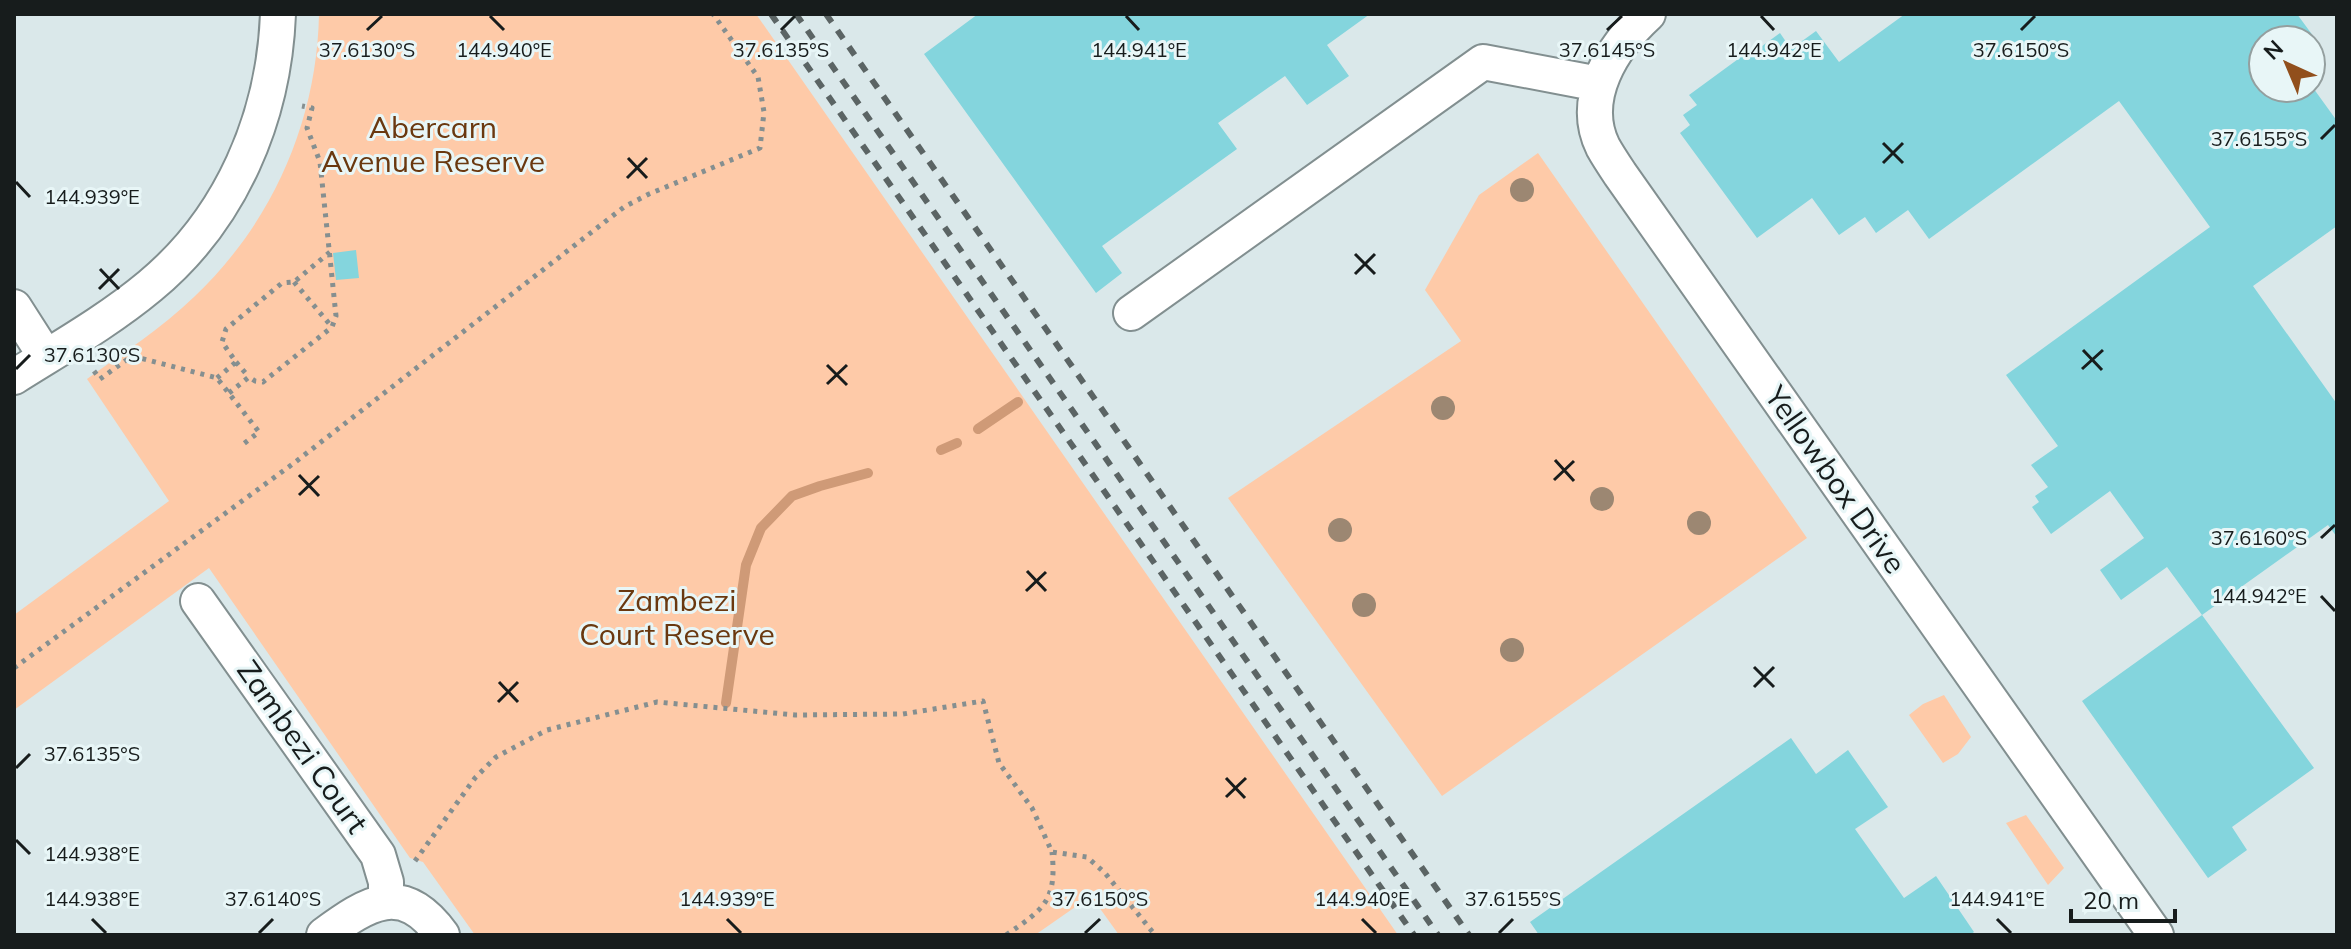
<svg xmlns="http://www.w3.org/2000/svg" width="2351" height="949" font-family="Mulish,sans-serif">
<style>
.green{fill:#fecaa8}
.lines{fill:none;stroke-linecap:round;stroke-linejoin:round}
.stream{stroke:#cf9a77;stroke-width:10}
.building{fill:#84d5dd}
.minor-casing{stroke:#828f90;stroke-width:38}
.path{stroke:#858f90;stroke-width:5;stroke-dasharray:4 6;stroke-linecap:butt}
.minor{stroke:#fff;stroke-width:34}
.rail{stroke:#5b6464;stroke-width:6;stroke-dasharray:10 10;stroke-linecap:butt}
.tree{fill:#9c8772}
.ticks{fill:none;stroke:#171c1c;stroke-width:3}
.labels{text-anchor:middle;stroke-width:6;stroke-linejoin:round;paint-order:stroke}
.park-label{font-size:30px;fill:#6a380f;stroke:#e8f6f7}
.street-label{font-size:30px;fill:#171c1c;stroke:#e8f6f7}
.ticks-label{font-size:20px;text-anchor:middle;fill:#171c1c;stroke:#e8f6f7;stroke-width:6;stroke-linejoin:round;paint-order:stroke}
</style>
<rect width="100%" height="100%" fill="#dae8ea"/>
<path class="green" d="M319,14h437l642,921h-279l-28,-39 -56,39h-560l-52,-73 -13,-4 -201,-290 -195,142v-95l155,-114 -82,-122c36,-26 75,-51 107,-82 78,-74 123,-175 125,-283z
M1538,153l269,385 -365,258 -214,-298 233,-157 -36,-51 54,-95z
M1944,695l27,42 -13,17 -15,9 -34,-48 14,-11z
M2026,815l38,53 -16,17 -42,-62z"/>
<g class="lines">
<path class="stream" d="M978,429l40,-27
M941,450l16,-7
M726,703l20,-138 15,-37 31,-32 28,-10 48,-13"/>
</g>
<path class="building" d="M978,14h392l-43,31 22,31 -42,29 -22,-29 -67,47 19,26 -135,97 20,27 -26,20 -172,-239z
M1905,14h392l22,30 -8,6v-10h-48v48h48v-3l26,36v105l-84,60 84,118v133l-9,-12 -126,90 -35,-48 -46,33 -21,-30 44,-32 -34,-47 -59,43 -19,-27 7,-5 -4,-6 13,-9 -17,-22 27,-19 -52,-71 204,-148 -91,-126 -190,138 -21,-29 -32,23 -11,-16 -26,18 -27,-37 -55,40 -77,-105 10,-8 -7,-10 14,-10 -8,-10 56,-41 2,3 33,-24 11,16 25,-18 23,31z
M356,250l3,28 -23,2 -3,-27z
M2202,615l112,153 -82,59 15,23 -39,28 -126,-177z
M1791,738l25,36 32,-24 40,57 -33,22 49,69 32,-22 38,56 -4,3h-431l-9,-13z"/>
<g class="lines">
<defs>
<path id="minor" d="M1648,14c-35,32 -69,84 -45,133 5,9 11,18 17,27l536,761
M14,307l32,50
M1131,313l352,-251 116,22
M14,377c46,-29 94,-56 136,-91 81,-67 124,-168 128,-272
M198,601l180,254 8,27v19
M324,935c44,-32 78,-55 118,0"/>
</defs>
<use href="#minor" class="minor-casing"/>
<path class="path" d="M294,282l38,45
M236,362l13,15
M94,371l6,8 32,-23 85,22 42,54 -17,13
M217,378l19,-16 -14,-20 4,-13 56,-46 12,-1 36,-30
M229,393l20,-16 6,4 8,1 69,-55 4,-11 -16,-154 -13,-34 5,-20 -10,-2
M14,668l280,-205 330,-256 25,-13 111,-46 4,-36 -6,-35 -45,-63
M415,861l60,-83 21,-21 51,-27 110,-28 138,13 108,-1 80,-13 16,62 33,45 20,44 35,5 18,16 50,62
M1006,935c38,-26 51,-34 46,-83"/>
<use href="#minor" class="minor"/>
<path class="rail" d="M771,14l643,921
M796,14l642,921
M826,14l643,921"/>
</g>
<g class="tree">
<circle cx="1522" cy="190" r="12"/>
<circle cx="1443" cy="408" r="12"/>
<circle cx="1602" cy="499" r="12"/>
<circle cx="1699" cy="523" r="12"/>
<circle cx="1340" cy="530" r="12"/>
<circle cx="1364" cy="605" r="12"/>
<circle cx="1512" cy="650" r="12"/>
</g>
<path class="ticks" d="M490,16l14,14M1126,16l13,14M1761,16l13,14M367,30l15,-14M781,30l14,-14M1607,30l15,-14M2021,30l14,-14M2321,139l14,-14M1883,143l20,20M628,158l19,20M1883,163l20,-20M627,178l20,-20M16,182l14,15M1355,254l20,20M100,269l19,20M1355,274l20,-20M99,289l20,-20M2083,350l19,20M827,365l20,20M16,369l14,-14M2082,369l21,-19M827,384l20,-19M1555,460l19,21M299,475l20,21M1554,480l20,-19M299,495l20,-19M2321,538l14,-13M1027,571l19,20M1026,591l20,-19M2321,596l14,15M1754,667l20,20M499,682l19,20M1754,687l20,-20M498,702l20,-20M16,768l14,-14M1226,778l19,20M1226,797l20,-19M16,840l14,14M92,919l14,14M727,919l14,14M1362,919l14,14M1997,919l14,14M259,933l14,-14M1085,933l15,-14M1499,933l14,-14"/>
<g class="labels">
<g class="park-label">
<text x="433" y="138">Abercarn<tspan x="433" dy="34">Avenue Reserve</tspan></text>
<text x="677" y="611">Zambezi<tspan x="677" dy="34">Court Reserve</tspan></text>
</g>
<g class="street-label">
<text transform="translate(1835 480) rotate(55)" y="10">Yellowbox Drive</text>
<text transform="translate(302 747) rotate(55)" y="10">Zambezi Court</text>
</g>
</g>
<g class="ticks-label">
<text x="367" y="57">37.6130°S</text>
<text x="781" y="57">37.6135°S</text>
<text x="1607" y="57">37.6145°S</text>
<text x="2021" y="57">37.6150°S</text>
<text x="504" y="57">144.940°E</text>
<text x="1139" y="57">144.941°E</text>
<text x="1774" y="57">144.942°E</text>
<text x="2259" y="146">37.6155°S</text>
<text x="92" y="204">144.939°E</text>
<text x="92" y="362">37.6130°S</text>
<text x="2259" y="545">37.6160°S</text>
<text x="2259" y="603">144.942°E</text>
<text x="92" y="761">37.6135°S</text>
<text x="92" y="861">144.938°E</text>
<text x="92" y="906">144.938°E</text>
<text x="727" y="906">144.939°E</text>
<text x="1362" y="906">144.940°E</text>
<text x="1997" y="906">144.941°E</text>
<text x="273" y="906">37.6140°S</text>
<text x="1100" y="906">37.6150°S</text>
<text x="1513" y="906">37.6155°S</text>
</g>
<rect width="2351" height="949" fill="none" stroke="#171c1c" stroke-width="32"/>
<g transform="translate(2287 64) rotate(316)"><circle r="38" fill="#e8f6f7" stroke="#949f9f" stroke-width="2"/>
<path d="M0-6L14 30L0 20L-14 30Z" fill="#914f1c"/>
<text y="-12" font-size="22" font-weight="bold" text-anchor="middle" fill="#171c1c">N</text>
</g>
<path d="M2071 909v12h104v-12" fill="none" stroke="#171c1c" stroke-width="4"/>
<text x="2083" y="909" font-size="24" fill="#171c1c" stroke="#e8f6f7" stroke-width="6" paint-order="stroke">20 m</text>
</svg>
